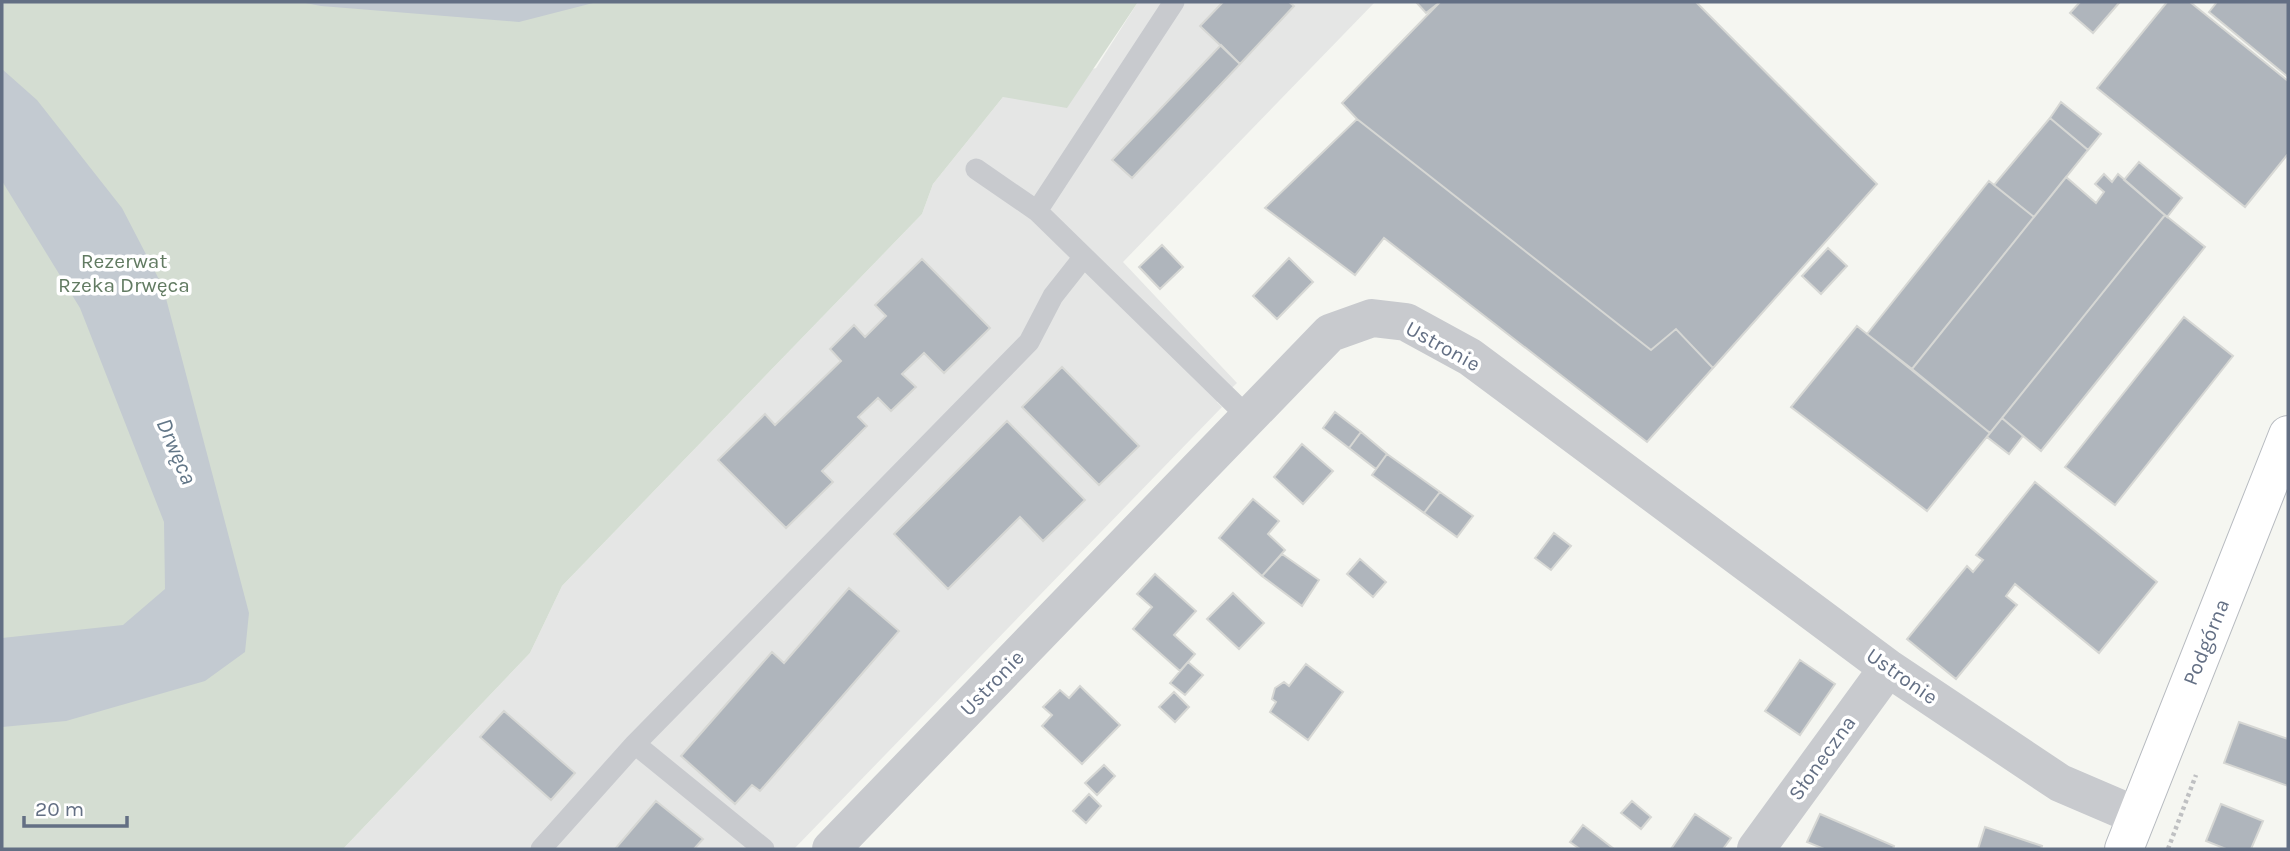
<svg xmlns="http://www.w3.org/2000/svg" width="2290" height="851" font-family="Karla,sans-serif">
<style>
.built{fill:#e5e6e5}
.green{fill:#d4ddd2}
.water{fill:#c3cad1}
.building{fill:#afb5bc;stroke:#d6d7d4;stroke-width:2}
.lines{fill:none;stroke-linecap:round;stroke-linejoin:round}
.secondary-casing{stroke:#b7bbc0;stroke-width:40}
.path{stroke:#bfc0c2;stroke-width:4.5;stroke-dasharray:3.5 3.5;stroke-linecap:butt}
.service{stroke:#c8cace;stroke-width:21}
.minor{stroke:#c8cace;stroke-width:38}
.secondary{stroke:#fff;stroke-width:38}
.labels{text-anchor:middle;stroke-width:7;stroke-linejoin:round;paint-order:stroke}
.park-label{font-size:21px;fill:#627b62;stroke:#fff}
.street-label{font-size:21px;fill:#636f84;stroke:#fff}
.water-label{font-size:23px;font-style:italic;fill:#637788;stroke:#fff}
</style>
<rect width="100%" height="100%" fill="#f5f6f1"/>
<path class="built" d="M1138,2h237l-252,260 114,121 -20,19 5,5 -428,442h-451l187,-196 32,-67 360,-372 11,-30 70,-87 93,-29z"/>
<path class="green" d="M2,2h1136l-71,106 -64,-11 -70,87 -11,30 -360,372 -32,67 -187,196h-341z"/>
<path class="water" d="M300,2h297l-78,20 -198,-16z
M2,69l35,31 85,108 41,79 86,326 -4,39 -40,29 -139,40 -64,6v-89l121,-13 42,-36 -1,-67 -84,-214 -78,-127z"/>
<path class="building" d="M1223,2h66l5,4 -54,58 -40,-38z
M1416,2h24l-14,11z
M1440,2h256l181,182 -164,184 -37,-39 -25,21 -294,-231 -15,-16z
M2080,2h37l2,1 -26,30 -23,-20z
M2167,2h23l98,79v73l-43,53 -148,-119z
M2217,2h71v75l-79,-65z
M1221,45l19,19 -108,114 -20,-18z
M2061,102l40,32 -13,16 -38,-32z
M2050,118l38,32 -54,67 -40,-32z
M1357,119l294,231 25,-21 37,39 -66,74 -263,-204 -29,37 -90,-67z
M2139,162l43,36 -15,19 -43,-37z
M2104,174l8,8 6,-8 47,41 -175,218 -78,-64 154,-192 30,26 8,-11 -9,-8z
M1989,181l45,36 -122,152 -45,-35z
M2165,215l40,32 -164,204 -39,-33z
M1162,245l21,22 -23,22 -21,-22z
M1828,248l19,18 -26,28 -19,-18z
M1289,258l24,24 -36,37 -24,-23z
M922,259l68,69 -46,45 -20,-20 -22,21 14,13 -25,24 -13,-13 -20,19 9,9 -45,45 11,11 -47,46 -68,-68 47,-46 10,11 66,-64 -11,-12 24,-24 11,12 21,-21 -11,-11z
M2184,317l49,39 -118,149 -50,-38z
M1857,326l133,107 -63,78 -136,-104z
M1062,367l77,79 -40,39 -77,-78z
M1335,412l26,20 -12,16 -26,-20z
M2002,418l21,18 -14,18 -22,-17z
M1007,421l78,79 -42,41 -23,-24 -72,72 -54,-55z
M1361,432l26,22 -11,15 -27,-21z
M1302,444l31,27 -30,33 -29,-27z
M1387,454l53,38 -16,21 -52,-38z
M2035,482l122,100 -58,71 -84,-69 -9,12 11,9 -61,74 -49,-40 60,-73 6,6 10,-12 -7,-5z
M1440,492l33,24 -16,21 -33,-24z
M1253,499l26,22 -11,13 17,16 -23,26 -43,-38z
M1554,533l17,13 -20,24 -16,-12z
M1282,554l37,26 -17,26 -40,-30z
M1360,559l26,23 -13,15 -26,-23z
M1155,574l41,37 -22,24 21,19 -15,17 -47,-42 19,-22 -15,-13z
M849,588l50,43 -139,160 -8,-6 -17,19 -54,-48 91,-104 12,11z
M1233,593l31,30 -25,26 -32,-30z
M1800,660l35,24 -35,51 -35,-24z
M1188,662l15,13 -18,20 -15,-12z
M1306,664l37,28 -35,48 -38,-28 6,-10 -4,-3 3,-11 9,-6 5,4z
M1080,686l40,39 -38,39 -40,-38 10,-11 -9,-8 17,-17 9,8z
M1174,692l15,15 -14,15 -16,-15z
M504,711l71,62 -24,27 -71,-63z
M2239,722l49,17v47l-64,-23z
M1104,765l11,11 -18,19 -12,-12z
M1089,794l12,12 -15,17 -13,-12z
M656,801l47,38 -9,10h-79z
M1632,801l19,16 -10,12 -20,-16z
M2221,804l42,17 -12,28h-25l-20,-8z
M1695,814l36,24 -8,11h-52z
M1820,814l74,32 -1,3h-69l-17,-7z
M1583,825l31,24h-34l-10,-7z
M1985,827l57,19 -1,3h-63z"/>
<g class="lines">
<defs>
<path id="secondary" d="M2124,849l164,-414"/>
</defs>
<use href="#secondary" class="secondary-casing"/>
<path class="path" d="M2168,849l28,-74"/>
<path class="service" d="M1174,2l-137,209 212,207
M976,169l61,42
M635,744l394,-402 24,-46 30,-38
M541,849l94,-105 129,105"/>
<path class="minor" d="M831,849l499,-516 42,-15 34,4 64,35 418,311 172,115 77,33
M1756,849l132,-181"/>
<use href="#secondary" class="secondary"/>
</g>
<g class="labels">
<g class="park-label">
<text x="124" y="268">Rezerwat<tspan x="124" dy="24">Rzeka Drwęca</tspan></text>
</g>
<g class="street-label">
<text transform="translate(1443 346) rotate(29)" y="7">Ustronie</text>
<text transform="translate(2206 642) rotate(-68)" y="7">Podgórna</text>
<text transform="translate(1902 676) rotate(35)" y="7">Ustronie</text>
<text transform="translate(992 683) rotate(-46)" y="7">Ustronie</text>
<text transform="translate(1822 758) rotate(-54)" y="7">Słoneczna</text>
</g>
<g class="water-label">
<text transform="translate(177 451) rotate(67)" y="8">Drwęca</text>
</g>
</g>
<rect width="2290" height="851" fill="none" stroke="#636f84" stroke-width="7"/>
<path d="M24 816v10h103v-10" fill="none" stroke="#636f84" stroke-width="3.5"/>
<text x="35" y="816" font-size="21" fill="#636f84" stroke="#ffffff" stroke-width="5" paint-order="stroke">20 m</text>
</svg>
